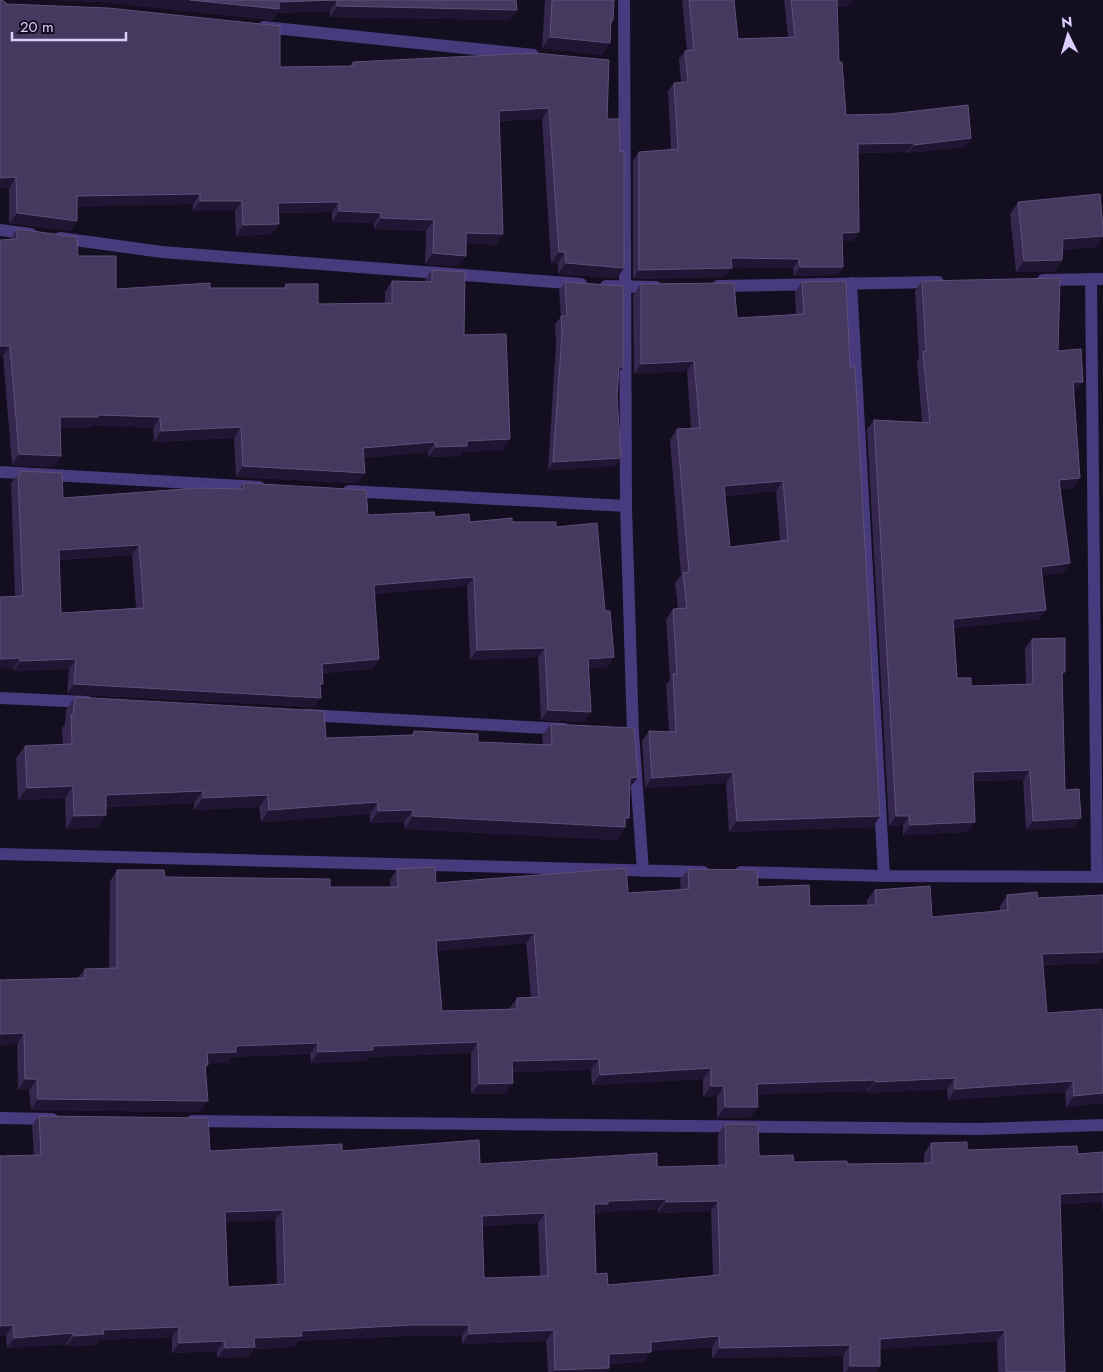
<svg xmlns="http://www.w3.org/2000/svg" width="1103" height="1372" font-family="Jost,sans-serif">
<style>
.lines{fill:none;stroke-linecap:round;stroke-linejoin:round}
.street{stroke:#473a7d;stroke-width:12}
.wall{fill:#35274d;fill-rule:evenodd}
.shaded-wall{fill:#201533}
.building{fill:#463960;stroke:#5e5079;fill-rule:evenodd}
</style>
<rect width="100%" height="100%" fill="#130e20"/>
<g class="lines">
<path class="street" d="M624,0l2,506 7,227 10,138
M264,27l269,28
M0,230l31,4
M60,238l102,14 419,32
M1091,279l6,598
M1043,280l60,-1
M851,283l33,593
M606,286l50,1
M718,286l220,-4
M0,472l259,15
M349,491l277,15
M0,698l87,4
M307,715l257,14
M0,854l703,18
M741,872l143,4 219,1
M0,1118l52,1
M192,1121l787,8 124,-4"/>
</g>
<path class="wall" d="M0,0l7,4 273,63 70,-1 3,-4 254,57 10,159 -59,-4v-11h-7l-9,-144 -43,2 4,113 -7,11 -30,-2 -8,23 -33,-2 1,-33 -52,-2v-6l-42,-1v-10l-54,1 1,11 -7,10 -36,2 -1,-25h-42v-7l-116,2v15l-7,10 -61,-8v-35h-9z
M54,0h462l1,10 -8,10 -179,-3v-6l-53,2 -5,7 -170,-18z
M545,0h69l-1,20 -2,4 -9,31 -60,-7z
M682,0h52l4,39 50,-2 -4,-37h69l-5,6 -11,1 2,55 7,53 125,23 -6,9 -57,6 -1,-1 -49,1 1,79 -6,9h-11l1,26 -6,8 -43,1 -1,-8 -62,-1 -6,10 -92,2v-118l6,-9 32,-2 -3,-59 6,-8 7,-1 -2,-23 6,-8h2z
M1018,202l85,26v9l-7,10 -33,3 -1,10 -8,12h-38l-6,-58z
M17,229l61,27 38,33 167,-1 3,-4 32,20 67,-1v-11l7,-11 33,1v-2l7,-10 32,65 46,104 -8,11 -39,2 -3,4 -32,1v-5l-65,6 -6,25 -121,-6 -2,-39 -80,4 -1,-14 -61,-3 -1,2 -31,1 -6,39 -42,-2 -9,-109 7,-117z
M922,281l136,70 18,40 -2,1 -1,96 -13,1 10,74 -7,10 -21,2 4,35 -7,9 -85,9 3,50 14,8 55,-2 -1,-36 7,-9 33,33 -3,3 3,115 9,37 -48,3 -3,-50 -50,1 -5,51 -65,3v-10l-14,1 -22,-397 7,-9 48,2 -5,-61 2,-3 -4,-67z
M565,282l54,91 -2,25 4,60 -6,8 -67,4 8,-128 -1,-18 6,-7 -2,-27z
M802,282l48,85 30,449 -7,11 -144,5 -3,-49 -81,5 -3,-47 7,-10 20,1 -3,-47 4,-5 -4,-61 7,-10h5l-3,-26 6,-8 -11,-135 7,-11 14,-1 -4,-57 -53,3 -1,-79 8,-11 96,34 59,-3 -1,-23zM776,491l4,50 -50,6 -5,-51z
M20,471l43,27 177,-9 3,-6 125,32 67,2 35,5h42l44,5 52,140 -19,1 -5,54 -43,-2 -3,-63 -68,3 -3,-74 -93,8 5,65 -7,10 -49,4 -3,16 -6,18 -247,-13 2,-25 -56,2 2,-75 -4,-113 7,-9h1zM132,555l4,53 -75,5 -2,-53z
M75,697l251,41 85,-3 3,-4 64,11 65,3 -1,-9 9,-12 87,53 -8,11 -1,30 -4,6v3l-8,13 -212,-11 -1,-7 -34,1v-9l-109,8 -2,-15 -65,3v-7l-88,4 -8,20 -32,2 -1,-31 -47,2 -2,-42 9,-12 38,-2 -1,-16 3,-4 1,-14z
M397,869l39,14 192,10 53,-3 -1,-10 8,-11 70,18 52,19 57,-1v-5l8,-10 57,27 68,-6v-5l7,-11 31,3 64,60 -3,5 -56,2 4,48 56,1v89l-37,4 -1,-15 -117,8 -1,-11 -80,4v-2l-110,3 1,13 -8,11h-33v-21h-14v-18l-111,6 -1,-15 -78,2v11l-8,11h-34v-41l-103,4 -2,4 -55,2 -1,-9 -78,3 -4,6h-20v2l-2,3 -6,44 -169,-2 -2,-20h-11l-1,-46 -17,1v-65l78,-2 7,-9h24l1,-88 7,-11 48,7 165,10h60v-7zM526,943l5,54 -14,1 -8,11 -67,2 -5,-60z
M39,1116l171,35h132l138,13 177,3 61,-2v-31l7,-10 34,32 35,6 53,2 77,-1v-9l7,-11 36,7 111,4 25,-2v61l-1,-11 -42,2 5,168h-67l-1,-31 -117,8v17l-4,6h-33v-16l-131,2v-11l-61,4 -7,11 -35,2v4l-2,4h-59l-2,-31 -84,3v-8h-57l-107,5 -4,6 -40,2 -6,8 -31,1v-7l-45,2v-16l-73,3 -3,5 -30,1v-2l-59,4 -1,-12h-6v-180l34,-1 -2,-29zM658,1209v4l53,-2 2,65 -105,9 -12,-11 -2,-60h7l2,-2zM275,1220l2,65 -49,2 -2,-65zM538,1223l2,53 -56,2 -2,-52z"/>
<path class="shaded-wall" d="M54,0h136l89,2 58,-2 -7,11 -53,2 -5,7 -170,-18z
M836,0h17l-5,6 -18,2z
M337,6l180,4 -8,10 -179,-3z
M550,37l60,6 -8,12 -60,-7z
M549,108l-7,11 -50,2 7,-10z
M971,138l-6,9 -57,6 6,-8z
M914,143l-7,9 -55,1 6,-9z
M16,177l-7,11h-9v-10z
M200,194l-7,10 -123,3 7,-11z
M200,201h42l-7,10h-42z
M339,202l-7,10 -61,1 7,-10z
M339,211l42,2 -7,10 -42,-1z
M17,213l60,8 -7,10 -61,-8z
M381,218l53,2 -8,11 -52,-2z
M279,224l-7,10 -36,2 7,-11z
M859,232l-6,9h-16l6,-8z
M466,233l37,1 -7,11 -37,-2z
M1103,236l-7,11 -41,4 8,-12z
M559,252h6l-7,11h-7z
M433,253l33,3 -8,10 -33,-2z
M731,258l68,1 -6,9 -68,-1z
M1062,260l-8,12h-38l8,-11z
M566,263l58,5 -7,10 -59,-4z
M800,267h43l-6,8 -43,1z
M732,268l-7,9 -92,2 6,-9z
M0,346h10l-7,10h-3z
M694,361l-7,10 -53,3 7,-10z
M619,367h4l-6,8z
M1073,382h10l-7,9 -10,1z
M98,415l62,2 -7,11 -61,-3 -1,2 -38,1 7,-11z
M241,427l-7,11 -80,4 7,-11z
M510,439l-8,11 -39,2 -3,4 -32,1 8,-10 31,-6z
M435,442l-7,10 -73,7 8,-11z
M19,454l42,2 -7,11 -42,-2z
M621,458l-6,8 -67,4 5,-8z
M243,466l122,7 -8,10 -121,-6z
M1080,478l-7,10 -21,1 7,-9z
M783,481l-7,10 -59,5 7,-10z
M139,545l-7,10 -80,5 7,-10z
M1070,563l-7,10 -28,3 6,-9z
M474,577l-7,9 -100,9 7,-10z
M1046,610l-7,9 -93,10 7,-10z
M545,648l-7,9 -68,3 7,-10z
M614,657l-6,10 -27,2 7,-10z
M20,658l-7,10 -13,1v-10z
M76,659l-7,10 -56,2 7,-10z
M379,659l-7,10 -57,4 7,-9z
M74,684l247,14 -7,9 -247,-13z
M548,710l43,2 -7,10 -43,-2z
M1030,770l-7,10 -57,1 7,-9z
M733,772l-7,11 -81,5 7,-10z
M638,777l-9,12 1,-11z
M73,786l-8,12 -47,2 9,-12z
M203,791l-9,12 -97,4 9,-12z
M268,795l-9,12 -65,3 9,-12z
M378,802l-8,12 -109,8 8,-12z
M413,810l-9,12 -34,1 8,-12z
M106,815l-8,12 -32,2 8,-13z
M413,816l212,2h4l-6,9h2l-8,13 -212,-11z
M880,816l-7,11 -144,5 8,-11z
M896,816h13l-6,9 -14,1z
M1081,818l-7,9 -48,3 7,-9z
M975,822l-7,10 -65,3 7,-10z
M534,933l-8,10 -97,9 7,-11z
M1103,952v6l-4,5 -65,2 8,-11z
M24,1033l-7,11 -17,1v-11z
M478,1042l-7,11 -103,4 -2,4 -55,2 7,-11 55,-6z
M318,1043l-8,11 -78,3 -4,6 -28,1 7,-11 29,-7z
M599,1059l-8,11 -86,2 7,-11z
M711,1068l-8,11 -111,6 8,-10z
M955,1078l-8,11 -80,4 8,-11z
M25,1079h12l-8,11h-11z
M875,1080l-8,11 -117,4 7,-11z
M1073,1081l-8,11 -117,8 7,-11z
M513,1083l-8,11h-34l8,-10z
M711,1086h13l-7,11h-14z
M1103,1093v10l-37,4 8,-11z
M38,1099l170,2 -8,11 -169,-2z
M725,1107h33l-8,11h-33z
M1103,1192l-1,10 -49,2 7,-10z
M666,1199l-8,10 -55,3 -2,2 -14,1 7,-11 14,-3z
M718,1201l-7,10 -53,2 8,-11z
M283,1210l-8,10 -57,3 7,-11z
M545,1213l-7,10 -63,4 7,-11z
M13,1325l-7,11h-6v-10z
M412,1325h57l-7,11h-57l-107,5 -4,6 -40,2 -6,8 -31,1 8,-10 29,-10 47,-7z
M179,1327l-7,10 -73,3 -3,5 -30,1 8,-10 29,-6z
M554,1330l-8,11 -84,3 7,-10z
M1005,1330l-8,11 -124,9 7,-11z
M73,1333l-7,11 -59,4 7,-10z
M719,1336l-7,11 -69,5 8,-10z
M224,1341l-7,10 -45,2 7,-10z
M850,1345l-7,11 -131,2 8,-10z
M651,1352l-7,10 -42,2 7,-10z
M850,1366h30l-4,6h-30z
M609,1368l-2,4h-53l1,-2z"/>
<path class="building" d="M0,0h2l5,4 101,4 172,18v41l73,-1v-4l182,-9 74,7 -2,59h12l1,33 4,-1v117l-58,-5 -1,-11h-6l-10,-144 -50,3 4,123 -37,-1v23l-33,-3 1,-33 -53,-2v-5l-42,-2v-9l-61,1 1,21 -36,1 -1,-24h-42v-7l-123,2v25l-60,-8 -1,-36 -16,1z
M190,0h326l1,10 -180,-4v-6l-58,2v7z
M552,0h62l-1,20h-2l-1,23 -60,-6z
M689,0h45l4,39 57,-2 -4,-37h46l2,62h3l4,53 44,-1 78,-9 3,33 -57,7v-2l-56,1 1,88 -16,1 -1,2 1,32h-43l-1,-8 -68,-1 1,10 -93,2v-118l39,-3 -4,-66 14,-1 -3,-31 9,-1z
M1100,194l3,34v8l-40,3 -1,21 -38,1 -6,-59z
M17,229l60,8 1,19h38v33l94,-6v5h76v-4h32v20l74,-1v-22l40,1v-12l33,2 -1,63 42,-1 4,105 -43,2v5l-31,1 -1,-5 -72,6 2,25 -122,-7 -2,-39 -80,4 -1,-14 -62,-2v2h-38l1,39 -42,-2 -9,-108h-10v-106l17,-1z
M1060,278l-2,73 23,-2 2,33h-10l7,96 -21,2 11,83 -29,4 5,43 -93,9 4,59h14v8l62,-2 -1,-45 33,-1v34h-3l3,118 14,-1 2,29 -48,3 -3,-51 -57,2 2,50 -65,3 -1,-9h-13l-22,-396 56,3 -7,-71 3,-1 -4,-70z
M846,281l4,86h5l25,449 -143,5 -4,-49 -81,6 -3,-47 27,1 -3,-58h4l-4,-65 14,-1 -4,-35 6,-1 -12,-143 23,-1 -6,-67 -53,3v-80l93,-1 3,35 67,-4 -2,-32zM783,481l5,59 -58,7 -6,-61z
M565,282l58,4v81h-4l-2,31 4,60 -68,4 9,-128 -1,-18h6z
M20,471l42,2 1,25 135,-10 46,1 -1,-6 123,7 2,25 66,-3 1,5 34,-3 1,8 42,-4v4h44v5l41,-4 8,88h5l4,46 -26,2 3,53 -43,-2 -3,-62 -68,2 -3,-73 -100,8 5,74 -57,5 1,20h-3l1,14 -247,-14 2,-25 -56,2v-3l-20,1v-62l23,-1 -5,-122h3zM139,545l5,63 -83,5 -2,-63z
M75,697l249,14 2,27 88,-3v-4l64,3v8l74,3 -1,-21 83,4 4,49 -8,1 -1,40h-4v9l-212,-11v-6l-35,1v-9l-109,8 -1,-15 -65,3v-7l-97,4v20l-32,1 -1,-30 -46,2 -2,-42 47,-2 -1,-29h2z
M435,867l1,16 190,-15 2,25 61,-4 -1,-20 69,1 1,17 51,-2 1,21 66,-1 -1,-15 55,-4 2,31 76,-7 -1,-15 30,-3 1,6 65,-3v57l-61,2 5,59 55,-4 1,84 -29,3 -1,-15 -118,8v-11l-80,4v-2l-118,4 1,23h-33l-1,-21h-13v-18l-111,7 -1,-16 -87,2 1,22 -34,1 -1,-42 -105,4v4l-55,2v-9l-82,3v6l-29,1 1,12h-3l3,36 -170,-2 -1,-20h-12l-1,-46 -24,1v-54l85,-2v-9l32,-1v-98h47l1,7 165,2v8h68l-1,-18zM534,933l5,64 -22,1v11l-75,2 -6,-70z
M39,1116l169,2 2,33 132,-7v7l137,-11 1,24 177,-11v14l69,-2 -1,-41h33l1,32 34,-1 1,7 53,-1v3l85,-1 -1,-20 36,-1v8l110,-4 1,8 25,-2v40l-43,2 5,178h-59l-1,-42 -125,9v27h-30v-21l-130,3 -1,-12 -68,6v10l-42,2v14l-54,2 -1,-40 -85,4v-9h-57l-111,6 1,5 -48,2 1,9 -30,1 -1,-7 -45,2v-16l-76,3 1,4 -30,2 -1,-3 -59,5 -1,-13 -13,1v-170l41,-1zM666,1199v3l52,-1 2,74 -112,10 -1,-12 -11,1 -2,-70h14v-3zM283,1210l2,74 -57,3 -3,-75zM545,1213l3,63 -64,2 -2,-62z"/>
<g transform="translate(1068 35) rotate(355)" stroke="#130e20" stroke-width="4" paint-order="stroke">
<path d="M0-4L9 19L0 12L-9 19Z" fill="#dbcefd"/>
<text y="-8" font-size="14" font-weight="bold" text-anchor="middle" fill="#dbcefd">N</text>
</g>
<path d="M12 32v8h114v-8" fill="none" stroke="#dbcefd" stroke-width="2.5"/>
<text x="20" y="32" font-size="15" fill="#dbcefd" stroke="#130e20" stroke-width="4" paint-order="stroke">20 m</text>
</svg>
